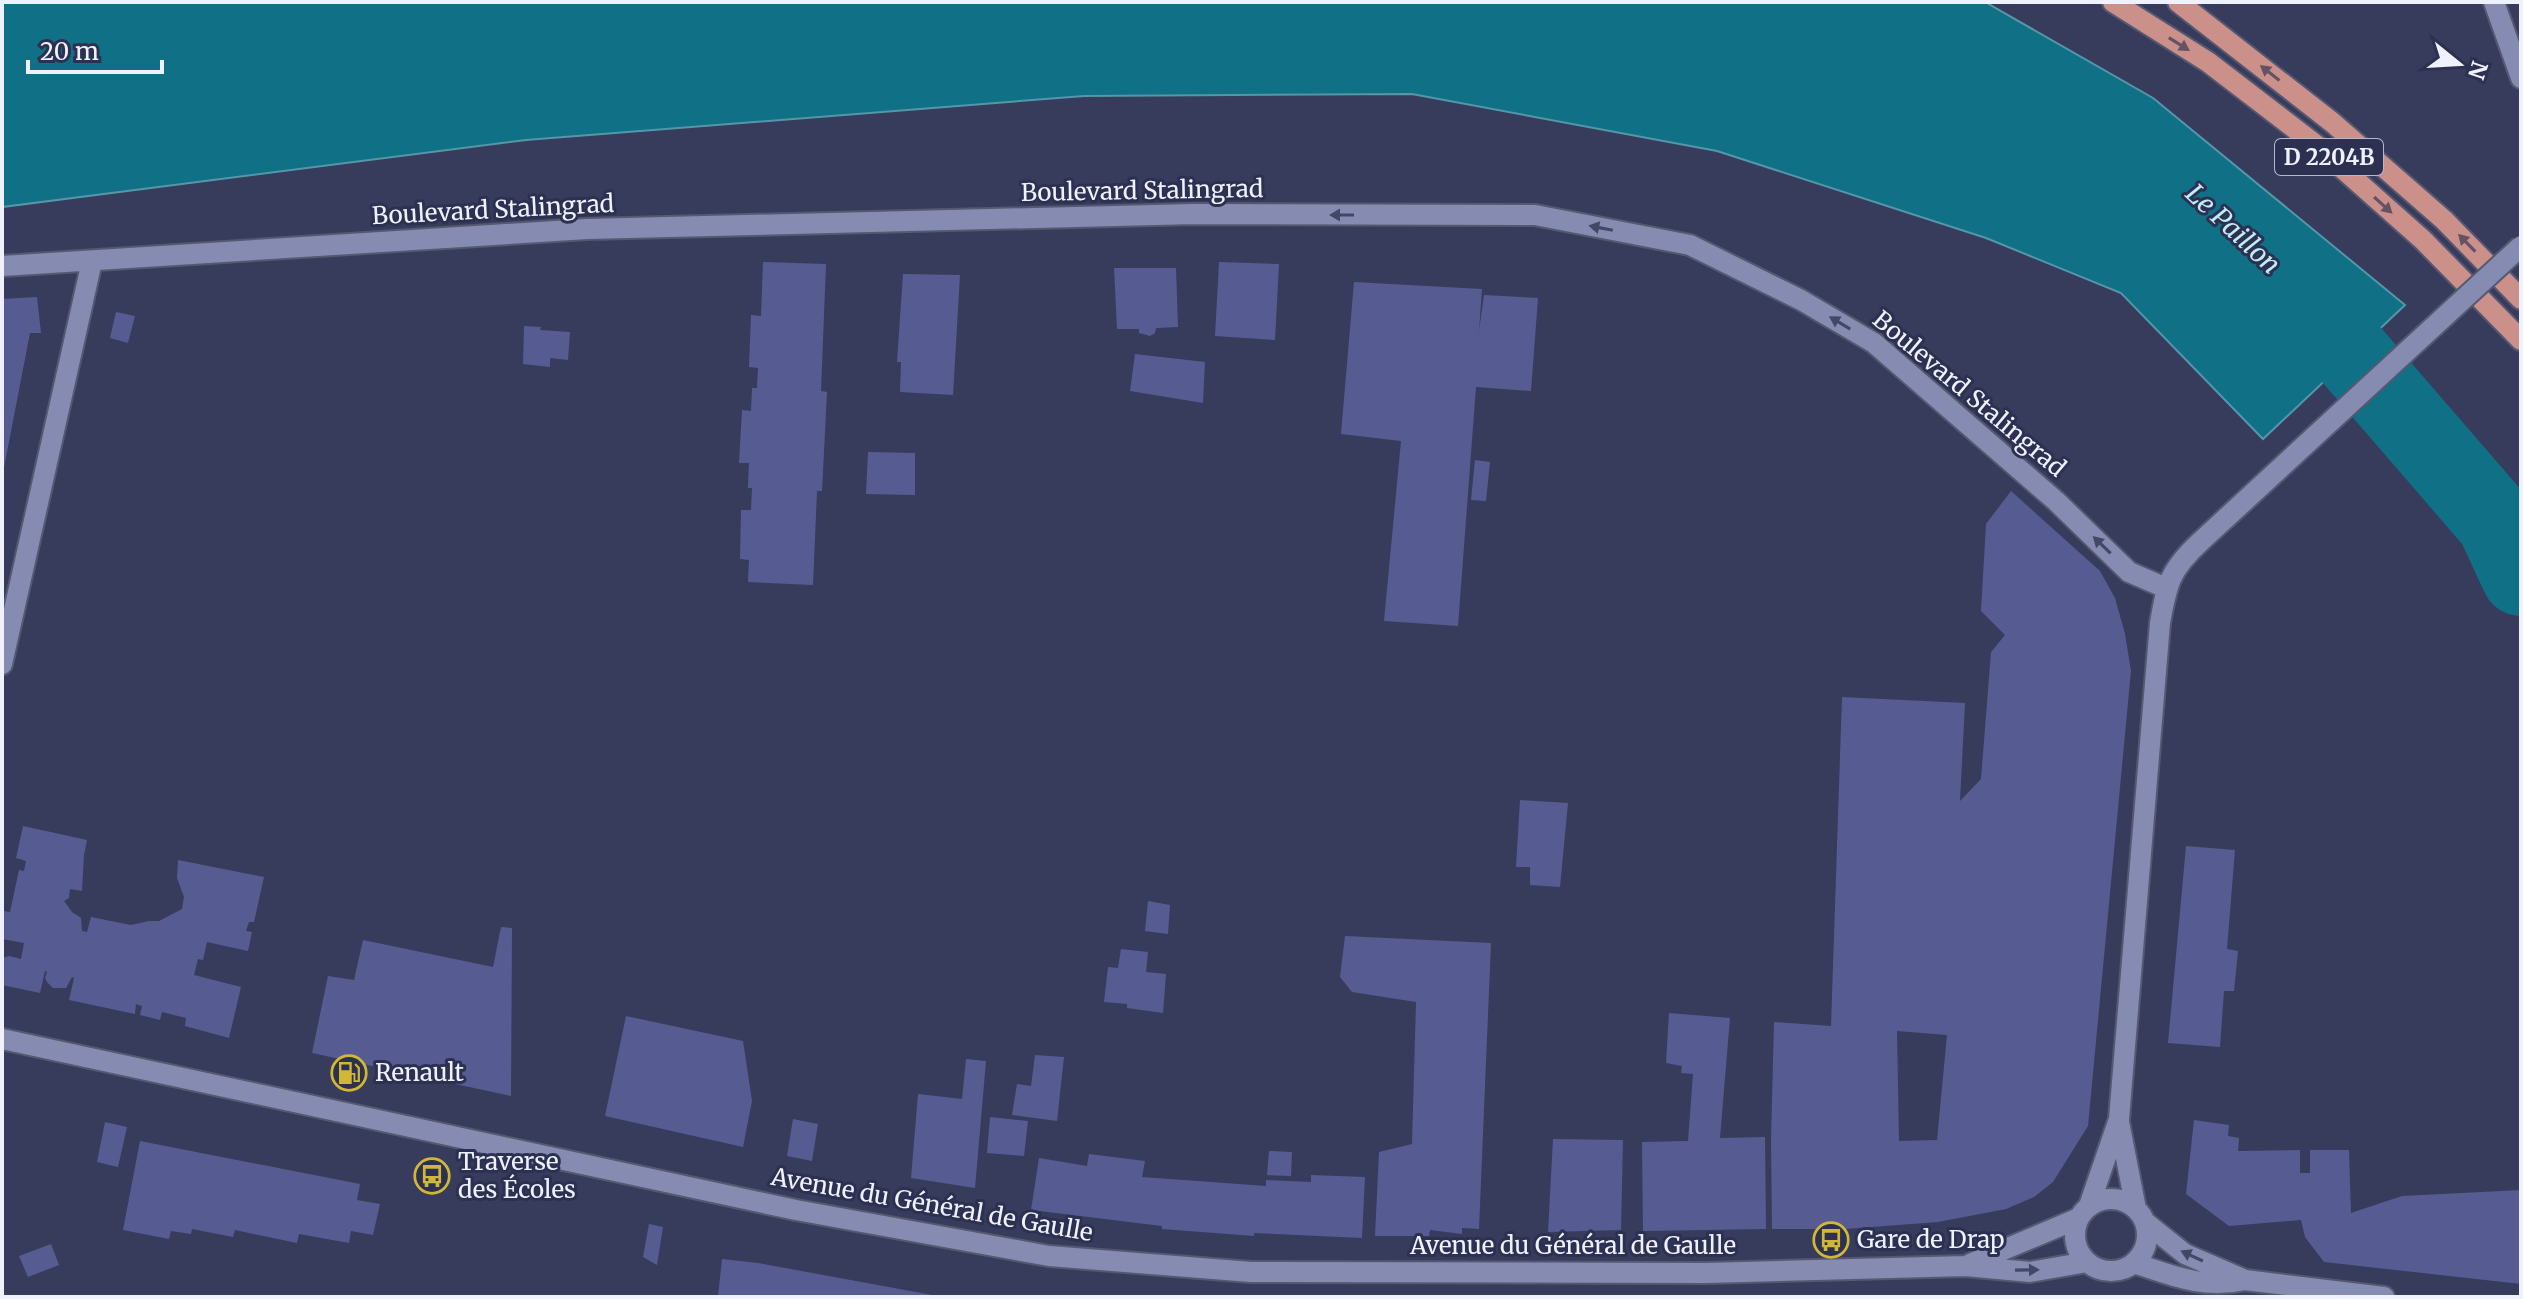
<svg xmlns="http://www.w3.org/2000/svg" width="2523" height="1299" font-family="Merriweather,serif">
<style>
.water{fill:#107085;stroke:#5397a9;stroke-width:2}
.lines{fill:none;stroke-linecap:round;stroke-linejoin:round}
.river{stroke:#107085;stroke-width:80}
.building{fill:#565c92;fill-rule:evenodd}
.service-casing{stroke:#555871;stroke-width:24}
.minor-casing{stroke:#555871;stroke-width:24}
.tertiary-casing{stroke:#555871;stroke-width:24}
.primary-casing{stroke:#555871;stroke-width:24}
.service{stroke:#868cb1;stroke-width:20}
.minor{stroke:#868cb1;stroke-width:20}
.tertiary{stroke:#868cb1;stroke-width:20}
.primary{stroke:#cc908b;stroke-width:20}
.tertiary-bridge-casing{stroke:#555871;stroke-width:24;stroke-linecap:butt}
.tertiary-bridge{stroke:#868cb1;stroke-width:20}
.oneway{fill:#655265}
.oneway2{fill:#434869}
.labels{text-anchor:middle;stroke-width:6;stroke-linejoin:round;paint-order:stroke}
.shield{fill:#2d3151;stroke:#b5b7ca;stroke-width:2}
.shield-label{font-size:22px;font-weight:bold;fill:#eff1fe}
.street-label{font-size:24px;fill:#eff1fe;stroke:#2d3151}
.poi-label{font-size:24px;fill:#eff1fe;stroke:#2d3151;text-anchor:start}
.water-label{font-size:26px;font-style:italic;fill:#c1ebf7;stroke:#2d3151}
</style>
<rect width="100%" height="100%" fill="#373c5c"/>
<path class="water" d="M2,2h1983l168,96 252,207 -142,134 -142,-146 -135,-55 -269,-87 -305,-57 -328,2 -558,44 -524,67z"/>
<g class="lines">
<path class="river" d="M2279,271l217,251 25,54"/>
</g>
<path class="building" d="M763,262l63,2 -5,127 6,1 -5,99h-5l-4,94 -65,-3 1,-22 -9,-1 1,-49h10l1,-22h-4l1,-25h-10l3,-53 9,1 1,-23h5l1,-20 -9,-1 2,-52 10,1z
M1219,262l60,2 -4,76 -60,-4z
M1114,268h62l2,59 -22,1 -1,5 -5,3 -11,-3v-4h-22z
M903,274l57,1 -7,120 -53,-3 1,-30h-4z
M1354,282l128,7 -3,42 5,-36 54,3 -7,93 -55,-4 -18,239 -74,-5 17,-180 -60,-7z
M37,297l4,36h-11l-28,145v-179z
M116,312l19,4 -7,27 -18,-5z
M524,326l17,1 -1,3 30,2 -2,28 -18,-2v9l-27,-3z
M1135,354l70,8 -2,41 -73,-12z
M868,452l47,1v42l-49,-1z
M1475,460l15,2 -4,39 -15,-1z
M2011,491l89,80 15,27 10,36 6,37 -43,455 -35,56 -19,15 -28,12 -68,13 -93,7h-73l-1,-89 3,-118 57,4 11,-329 123,6 -5,98 21,-22 10,-127 14,-17 -24,-24 5,-87zM1897,1031l50,4 -10,105 -38,1z
M1520,800l48,3 -8,84 -30,-2v-18h-14z
M23,826l64,14 -3,15 -2,36 -12,-2 -1,9 -5,3 8,11 9,6 1,13 5,1 4,-15 40,8 18,-4h10l23,-12 2,-12 -7,-19 1,-18 86,17 -10,45h-5l-3,9 6,1 -4,19 -41,-9 -4,18 -5,-1 -4,16 47,12 -12,51 -44,-12 1,-8 -24,-6 -2,8 -20,-5 2,-9 -6,-2 -1,10 -66,-14 5,-22 -2,-1 -6,11h-13l-6,-6 -2,-4 2,-6 -2,-1 -5,22 -38,-8v-27l7,-2 12,3 3,-16 -22,-4 2,-28 6,1 9,-42 5,1 2,-10 -10,-3z
M2186,846l49,4 -8,99 11,2 -4,40h-10l-4,56 -52,-4z
M1148,901l22,4 -2,29 -23,-3z
M501,927l11,1 -1,168 -199,-43 16,-77 26,4 9,-40 130,27z
M1345,936l146,7 -12,286 -17,-1v6l-32,-4 -1,6h-54l4,-84 33,-8 4,-142 -64,-10 -12,-15z
M1121,949l27,3 -2,20 20,2 -3,39 -36,-5v-4l-23,-2 4,-35 10,1z
M1669,1013l61,5 -10,120 45,-1 1,92 -123,2 -1,-89 46,-1 5,-67 -12,-1 1,-7 -16,-3z
M626,1016l117,25 9,60 -9,46 -138,-31z
M1035,1055l29,2 -7,64 -45,-6 5,-31 14,2z
M966,1059l20,2 -11,127 -64,-10 7,-84 44,5z
M990,1117l38,4 -4,35 -37,-3z
M793,1119l25,5 -6,37 -25,-5z
M2194,1120l35,5 -1,11 11,2 -1,13 62,-1v23h10v-23h39l2,63 51,-17 119,-6v94l-197,-22 -19,-25 -4,-17 -72,6 -43,-32z
M105,1122l22,5 -9,40 -21,-5z
M1553,1139l70,1 -2,90 -73,2z
M140,1141l220,43 -3,16 23,4 -7,31 -22,-4 -2,12 -50,-9 -2,9 -62,-13 -2,7 -41,-8 -1,5 -20,-3 -2,8 -46,-9z
M1269,1151l23,1 -1,24 -24,-1z
M1089,1154l56,7 -3,16 124,9v-6l45,2v-7l54,2 -3,61 -108,-5v3l-92,-7v-3l-131,-16 8,-52 48,8z
M649,1224l14,3 -6,38 -14,-8z
M51,1244l8,21 -31,12 -9,-21z
M722,1259l36,4 185,34h-225z"/>
<g class="lines">
<defs>
<path id="service" d="M2494,2l27,76"/>
<path id="minor" d="M2,266l585,-37 607,-15 341,1 155,30 111,55 73,43 182,158 73,71 37,16
M2,664l90,-403"/>
<path id="tertiary" d="M2,1039l794,171 253,46 202,16 455,1 260,-7 64,6 57,-10
M2119,1122l17,87
M2075 1235a36 36 0 1 1 72 0a36 36 0 1 1-72 0Z
M2089,1206l30,-87 41,-496c7,-40 10,-53 40,-81
M2145,1222l40,32 60,26 139,17
M2134,1263c39,13 69,26 111,17
M1970,1264l109,-46"/>
<path id="primary" d="M2113,2l95,60 108,83 107,95 98,100
M2178,2l155,121 111,97 77,79"/>
</defs>
<use href="#service" class="service-casing"/>
<use href="#minor" class="minor-casing"/>
<use href="#tertiary" class="tertiary-casing"/>
<use href="#primary" class="primary-casing"/>
<use href="#service" class="service"/>
<use href="#minor" class="minor"/>
<use href="#tertiary" class="tertiary"/>
<use href="#primary" class="primary"/>
<defs>
<path id="tertiary-bridge" d="M2200,542l321,-296"/>
</defs>
<use href="#tertiary-bridge" class="tertiary-bridge-casing"/>
<use href="#tertiary-bridge" class="tertiary-bridge"/>
</g>
<defs><path id="oneway-solid" d="M-6-.8H1V-3.2L6.5 0L1 3.2V.8H-6Z" transform="scale(2)"/></defs>
<g class="oneway">
<use href="#oneway-solid" transform="translate(2179 44) rotate(32)"/>
<use href="#oneway-solid" transform="translate(2270 73) rotate(-142)"/>
<use href="#oneway-solid" transform="translate(2383 205) rotate(42)"/>
<use href="#oneway-solid" transform="translate(2467 243) rotate(-134)"/>
</g>
<g class="oneway2">
<use href="#oneway-solid" transform="translate(1342 215) rotate(-180)"/>
<use href="#oneway-solid" transform="translate(1601 228) rotate(-169)"/>
<use href="#oneway-solid" transform="translate(1840 323) rotate(-149)"/>
<use href="#oneway-solid" transform="translate(2102 545) rotate(-136)"/>
<use href="#oneway-solid" transform="translate(2192 1256) rotate(-155)"/>
<use href="#oneway-solid" transform="translate(2027 1270) rotate(-1)"/>
</g>
<defs>
<symbol id="fuel-ring" viewBox="-11 -11 22 22"><circle r="9.5" fill="#2d3151" stroke="#d0b736" stroke-width="1.5"/><path d="M-5.5-6h7V0h2V4h1.3V-2.5L3-4.5l.8-.8L6-3V5H2.5V1h-1V6h-7ZM-4.2-4.7v3.2H.2V-4.7Z" fill="#d0b736"/></symbol>
<symbol id="bus-ring" viewBox="-11 -11 22 22"><circle r="9.5" fill="#2d3151" stroke="#d0b736" stroke-width="1.5"/><path d="M-5-6H5V4H4V6H2V4H-2V6H-4V4H-5ZM-3.5-4V0h7V-4ZM-3.5 1.2v1.5H-2V1.2ZM2 1.2v1.5H3.5V1.2Z" fill="#d0b736"/></symbol>
</defs>
<g fill-rule="evenodd">
<use href="#fuel-ring" x="329" y="1053" width="40" height="40"/>
<use href="#bus-ring" x="412" y="1156" width="40" height="40"/>
<use href="#bus-ring" x="1811" y="1220" width="40" height="40"/>
</g>
<g class="labels">
<rect class="shield" x="2275" y="139" width="108" height="36" rx="6"/>
<g class="shield-label">
<text x="2329" y="165">D 2204B</text>
</g>
<g class="street-label">
<text transform="translate(1142 191) rotate(-1)" y="8">Boulevard Stalingrad</text>
<text transform="translate(493 210) rotate(-3)" y="8">Boulevard Stalingrad</text>
<text transform="translate(1969 394) rotate(40)" y="8">Boulevard Stalingrad</text>
<text transform="translate(932 1205) rotate(10)" y="8">Avenue du Général de Gaulle</text>
<text x="1573" y="1254">Avenue du Général de Gaulle</text>
</g>
<g class="poi-label">
<text x="375" y="1081">Renault</text>
<text x="458" y="1170">Traverse<tspan x="458" dy="28">des Écoles</tspan></text>
<text x="1857" y="1248">Gare de Drap</text>
</g>
<g class="water-label">
<text transform="translate(2233 229) rotate(43)" y="9">Le Paillon</text>
</g>
</g>
<rect width="2523" height="1299" fill="none" stroke="#eff1fe" stroke-width="8"/>
<g transform="translate(2459 64) rotate(108)" stroke="#2d3151" stroke-width="6" paint-order="stroke">
<path d="M0-6L14 30L0 20L-14 30Z" fill="#eff1fe"/>
<text y="-12" font-size="22" font-weight="bold" text-anchor="middle" fill="#eff1fe">N</text>
</g>
<path d="M28 60v12h134v-12" fill="none" stroke="#eff1fe" stroke-width="4"/>
<text x="40" y="60" font-size="24" fill="#eff1fe" stroke="#2d3151" stroke-width="6" paint-order="stroke">20 m</text>
</svg>
